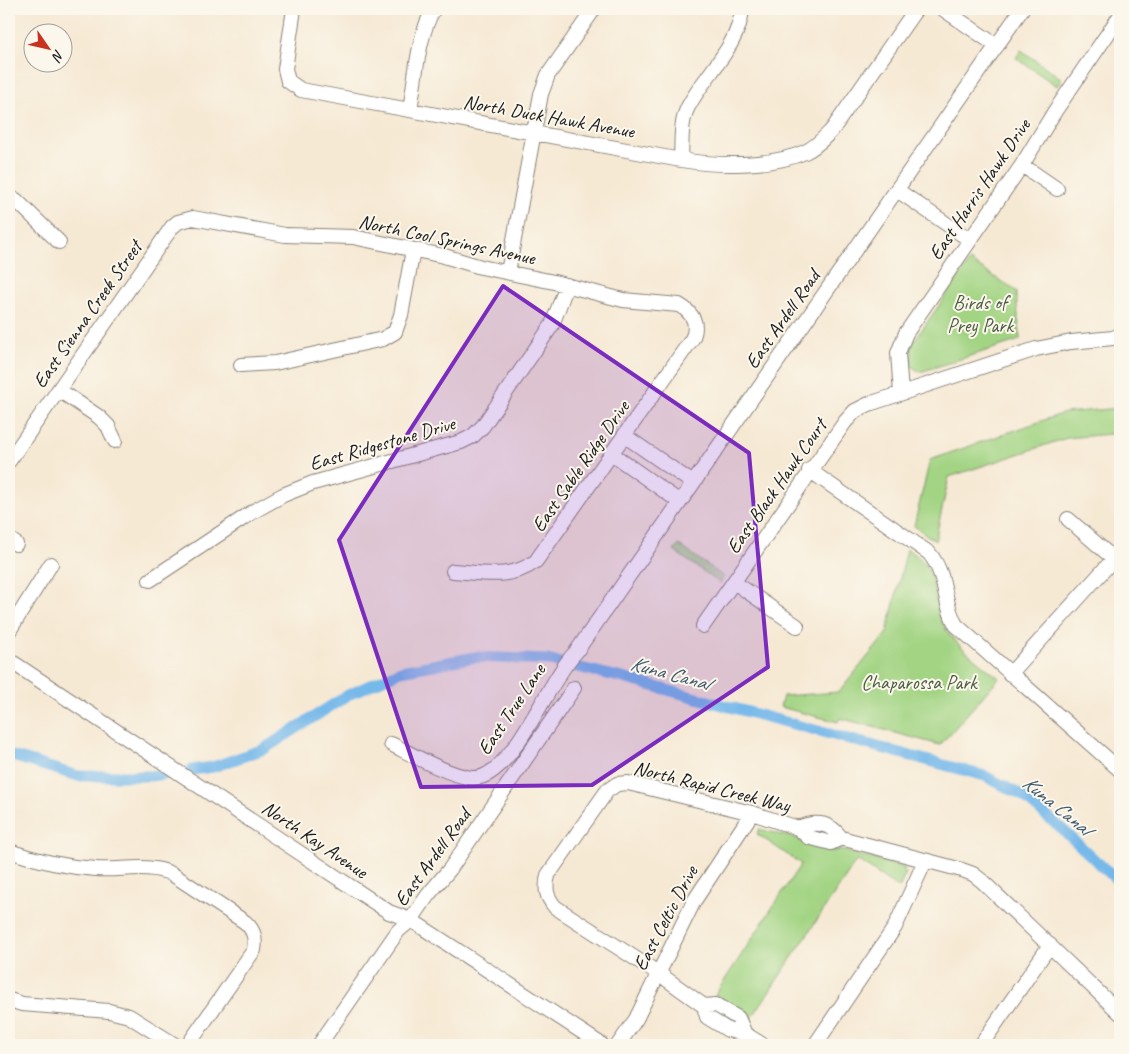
<svg xmlns="http://www.w3.org/2000/svg" width="1129" height="1054" font-family="Caveat,sans-serif">
<style>
.green{fill:#a3d483;stroke:#607850}
.lines{fill:none;stroke-linecap:round;stroke-linejoin:round}
.canal{stroke:#75b8ea;stroke-width:11}
.minor-casing{stroke:#898278;stroke-width:16}
.minor{stroke:#fff;stroke-width:14}
.marked{fill:#7b2cbf;fill-opacity:0.2;stroke:#7b2cbf;stroke-width:4;stroke-linejoin:round}
.labels{text-anchor:middle;stroke-width:4;stroke-linejoin:round;paint-order:stroke}
.street-label{font-size:20px;fill:#1c1c1c;stroke:#fbf7ec}
.park-label{font-size:20px;fill:#4b5c40;stroke:#fbf7ec}
.water-label{font-size:21px;font-style:italic;fill:#405a6e;stroke:#fbf7ec}
</style>
<rect width="100%" height="100%" fill="#fbf7ec"/>
<filter id="ink" filterUnits="userSpaceOnUse"><feTurbulence type="fractalNoise" baseFrequency=".02" numOctaves="2"/><feDisplacementMap in="SourceGraphic" scale="10" xChannelSelector="R" yChannelSelector="G"/><feConvolveMatrix kernelMatrix="1 2 1 2 8 2 1 2 1" color-interpolation-filters="sRGB"/></filter>
<filter id="wash" filterUnits="userSpaceOnUse"><feTurbulence type="fractalNoise" baseFrequency=".0096" numOctaves="4" result="noise"/><feDisplacementMap in="SourceGraphic" scale="20" xChannelSelector="R" yChannelSelector="G"/><feGaussianBlur stdDeviation="1.12" result="paint"/><feColorMatrix in="noise" values="0 0 0 0 0 0 0 0 0 0 0 0 0 0 0 0 0 1.4 0 .05"/><feComposite in="paint" operator="in"/></filter>
<g filter="url(#wash)">
<rect width="100%" height="100%" fill="#f6e9d4"/>
<path class="green" d="M1021,50l41,29 -5,7 -41,-28z
M970,261l46,30 4,49 -100,32 -9,-6v-17l3,-8z
M1120,408v25l-53,5 -118,39 -14,64 -21,-15 16,-66 134,-47z
M679,545l45,32 -4,6 -46,-32z
M907,549c7,5 14,9 18,15 14,20 8,47 22,67 11,16 36,34 52,47l-59,67 -100,-27 -2,4 -58,-15 3,-11 56,-4 48,-59z
M759,829l40,10 8,6 26,6 8,-1 56,15 8,3 -2,3 3,2 -7,15 -42,-28 -106,159 -36,-24 86,-131 -44,-30z"/>
<g class="lines">
<path class="canal" d="M9,755l69,21h72l16,-2
M191,770l22,-3 51,-18 84,-54 53,-24 74,-14 73,3 75,18 362,98 38,20 40,34 57,53"/>
</g>
</g>
<g filter="url(#ink)">
<g class="lines">
<defs>
<path id="minor" d="M294,9l-9,60 3,12 13,9 380,70c36,6 90,7 124,-8 11,-5 19,-14 27,-22l84,-121
M943,9l54,37
M410,110c5,-29 8,-77 24,-101
M681,160c1,-17 -1,-38 7,-53 17,-33 51,-60 54,-98
M1022,165l35,24
M897,190l73,50
M9,198l7,2 43,42
M508,272l33,-178 7,-19 46,-66
M241,365l34,-2 108,-24 12,-7 6,-17 12,-65
M59,390l40,27 9,9 7,15
M901,393l-3,-40 8,-20 116,-168 33,-54 65,-95
M625,436l68,47
M612,454l68,48
M9,461l163,-234 6,-5 15,-4 92,17 68,2 91,19 37,11 73,15 69,18 56,5c14,8 20,19 13,34l-156,222c-25,19 -53,12 -83,10
M809,470l120,83c19,23 13,48 27,72l164,145
M1068,519l46,40
M9,539l7,5
M150,580l104,-69 29,-16 30,-12 148,-41 12,-6 10,-10 69,-101 15,-40
M734,582l63,44
M703,626l142,-204 10,-11 14,-7 167,-55 35,-7 42,-4 7,-3
M9,631l42,-67
M9,660l380,252 22,8 191,125
M1010,674l110,-122
M391,744c22,11 57,31 81,34 39,4 77,-101 104,-126l446,-643
M841,838l121,32 11,4 9,7 138,132
M9,851c29,10 56,16 87,18 25,2 52,-6 76,5l73,48c9,8 11,16 9,28l-66,95
M9,1000l13,4 87,7 20,5 46,29
M704,1006l3,11 21,13 17,4 -7,-16 -22,-13 -12,1 -46,-33 -103,-66c-9,-11 -10,-18 -7,-32l59,-84 10,-7 11,-1 124,30 46,15 10,9 23,6 10,-5c-11,-16 -26,-17 -43,-10
M745,1034l18,11
M319,1045l79,-114 13,-11 17,-25 22,-26 124,-181
M618,1045l18,-26 58,-118 58,-88
M815,1045l80,-118 30,-66
M981,1045l69,-100"/>
</defs>
<use href="#minor" class="minor-casing"/>
<use href="#minor" class="minor"/>
</g>
</g>
<path class="marked" d="M503,286l246,167 19,214 -176,118 -171,2 -82,-247z"/>
<g class="labels">
<g class="street-label">
<text transform="translate(549 116) rotate(10)" y="7">North Duck Hawk Avenue</text>
<text transform="translate(979 189) rotate(-56)" y="7">East Harris Hawk Drive</text>
<text transform="translate(447 239) rotate(12)" y="7">North Cool Springs Avenue</text>
<text transform="translate(87 314) rotate(-55)" y="7">East Sienna Creek Street</text>
<text transform="translate(782 319) rotate(-55)" y="7">East Ardell Road</text>
<text transform="translate(382 443) rotate(-16)" y="7">East Ridgestone Drive</text>
<text transform="translate(580 466) rotate(-55)" y="7">East Sable Ridge Drive</text>
<text transform="translate(776 486) rotate(-55)" y="7">East Black Hawk Court</text>
<text transform="translate(511 709) rotate(-56)" y="7">East True Lane</text>
<text transform="translate(712 786) rotate(14)" y="7">North Rapid Creek Way</text>
<text transform="translate(315 839) rotate(34)" y="7">North Kay Avenue</text>
<text transform="translate(432 857) rotate(-54)" y="7">East Ardell Road</text>
<text transform="translate(665 918) rotate(-62)" y="7">East Celtic Drive</text>
</g>
<g class="park-label">
<text x="980" y="309">Birds of<tspan x="980" dy="23">Prey Park</tspan></text>
<text x="919" y="689">Chaparossa Park</text>
</g>
<g class="water-label">
<text transform="translate(670 673) rotate(15)" y="7">Kuna Canal</text>
<text transform="translate(1057 805) rotate(39)" y="7">Kuna Canal</text>
</g>
</g>
<rect width="1129" height="1054" fill="none" stroke="#fbf7ec" stroke-width="30"/>
<g transform="translate(48 48) rotate(124)"><circle r="24" fill="#fbf7ec" stroke="#a29f99"/>
<path d="M0-4L9 19L0 12L-9 19Z" fill="#c8321e"/>
<text y="-8" font-size="14" font-weight="bold" text-anchor="middle" fill="#1c1c1c">N</text>
</g>
</svg>
